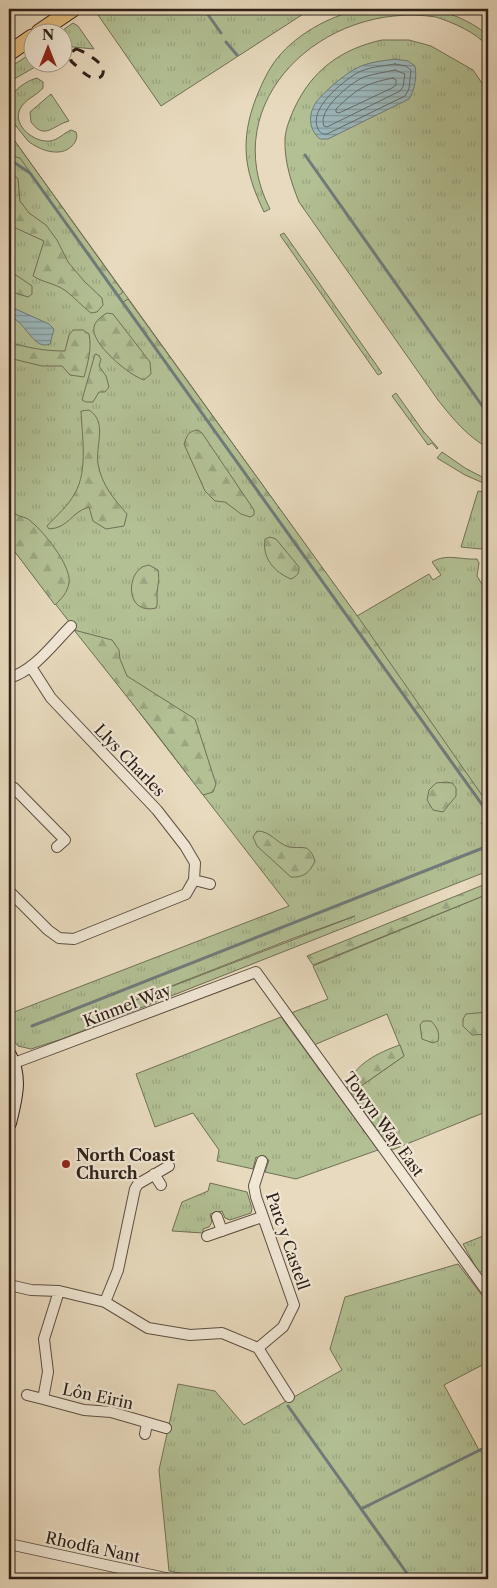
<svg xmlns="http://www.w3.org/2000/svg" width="497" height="1588" font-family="'Libre Caslon Text',serif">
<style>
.grass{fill:url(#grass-tufts);stroke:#707056;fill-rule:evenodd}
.forest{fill:url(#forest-firs);stroke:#707056}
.water{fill:url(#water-rules);stroke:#707b7b}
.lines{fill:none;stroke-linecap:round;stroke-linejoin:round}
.shore{stroke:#646c6a;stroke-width:1}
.stream{stroke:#707b7b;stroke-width:3}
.street-casing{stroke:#5c4e42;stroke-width:12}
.secondary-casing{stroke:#2d2019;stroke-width:16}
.primary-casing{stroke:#2d2019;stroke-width:17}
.street{stroke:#f0e7d5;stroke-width:10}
.secondary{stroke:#f0e7d5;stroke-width:14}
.primary{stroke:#e4bd7f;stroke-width:15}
.rail{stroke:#2d2019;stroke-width:3;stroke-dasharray:9 9;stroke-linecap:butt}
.poi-dot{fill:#8f2418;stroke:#f0e7d5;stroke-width:2}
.labels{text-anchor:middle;stroke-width:4.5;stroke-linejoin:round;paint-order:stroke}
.street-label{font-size:16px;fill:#2d2019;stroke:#f0e7d5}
.poi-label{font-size:16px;font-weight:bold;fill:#2d2019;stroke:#f0e7d5;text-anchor:start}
</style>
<defs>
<pattern id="grass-tufts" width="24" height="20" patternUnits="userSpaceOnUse" patternTransform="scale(1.25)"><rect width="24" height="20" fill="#b2c094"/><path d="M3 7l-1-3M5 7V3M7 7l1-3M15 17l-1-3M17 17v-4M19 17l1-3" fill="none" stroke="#99a57f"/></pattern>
<pattern id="forest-firs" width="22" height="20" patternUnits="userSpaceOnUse" patternTransform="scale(1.25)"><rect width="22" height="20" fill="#b2c094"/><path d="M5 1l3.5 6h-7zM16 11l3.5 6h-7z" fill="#99a57f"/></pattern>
<pattern id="water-rules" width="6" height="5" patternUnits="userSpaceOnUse" patternTransform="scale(1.25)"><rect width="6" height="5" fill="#9cb8bc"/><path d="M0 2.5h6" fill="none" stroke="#809598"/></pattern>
</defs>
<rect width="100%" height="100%" fill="#e8dabe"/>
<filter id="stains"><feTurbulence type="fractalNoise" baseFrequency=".004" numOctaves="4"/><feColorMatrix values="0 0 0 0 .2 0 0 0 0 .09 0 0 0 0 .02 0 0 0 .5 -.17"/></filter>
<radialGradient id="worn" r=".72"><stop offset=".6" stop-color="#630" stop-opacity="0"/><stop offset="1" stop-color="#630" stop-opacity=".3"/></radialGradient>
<path class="grass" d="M96,9h215l-150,97 -65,-94z
M363,9c50,0 83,-7 125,26v12c-12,-15 -34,-24 -52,-30 -113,-17 -221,85 -166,192l-6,3c-10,-21 -18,-42 -18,-65 0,-17 4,-33 10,-49 5,-12 10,-24 17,-34 19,-28 57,-49 90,-55z
M73,23l5,3 16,23 -31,-3 -1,-14h-2z
M382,40h27l22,6 42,24 15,22v356c-21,-12 -35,-29 -50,-48l-139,-198c-8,-20 -15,-41 -14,-64 1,-10 5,-20 9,-29 18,-39 47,-60 88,-69z
M27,56l8,11 -26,15v-14z
M37,78l6,4v6c-7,8 -18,11 -23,21 -8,17 15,34 30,32 8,-1 14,-8 21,-11l5,2c2,5 0,10 -4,14 -12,12 -33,4 -44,-5 -6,-8 -15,-17 -18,-26 -7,-18 12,-33 27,-37z
M51,94l18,27c-16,4 -24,20 -38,1l-1,-10z
M9,133l348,483 72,-42 4,6 8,-5 -9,-13c15,-9 28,-2 45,-3l2,4 -2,13 11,18v222l-3,1 -4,7 7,-1v48l-426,168 -31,10 -13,-3 -9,-11v-21l280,-108 -280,-362zM355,916l-221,85h-1l161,-63z
M284,233l98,140 -4,2 -98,-140z
M396,393l27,38 15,17 -1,1 -5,-6 -4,2 -36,-49z
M442,452l23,16 23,12v5l-23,-10 -28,-17z
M478,491l10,2v54l-7,2 -20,-2z
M488,894v217l-96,39 -41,-57 53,-37 -17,-42 -73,31 -23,-32 37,-14 -15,-33z
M281,1017l97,133 -82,29 -31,-7 4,-12 -13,-3 -3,12 -36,-8 2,-11 -26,-37 -38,14 -19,-53z
M210,1183l37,9 5,16 -1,5 -21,7 -5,-2 -3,-7 -12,3 2,8 -3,5 -6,2v4l-31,-2 10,-29 26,-11z
M488,1234v32l-9,7 -16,-29z
M458,1264l30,39v59l-44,23 35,65 9,10v119h-276l-43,-8 -10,-101 19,-86 37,7 29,34 98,-55 -12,-21 15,-52z"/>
<path class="forest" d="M9,133l114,159 -5,4 -98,-138 -11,-3z
M9,169l9,10 2,22 9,12 17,12 11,15 11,22 16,19 18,17 1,7 -6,7 -6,1c-9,-7 -16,-15 -25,-22 -11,-8 -22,-8 -33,-15l11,-35 -35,-16z
M10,271l22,15v8l-4,3 -19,-6z
M128,299l233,322 127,183v4l-2,1 -363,-507z
M107,313l6,1 37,48 1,12 -7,6c-14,-4 -54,-37 -50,-53 1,-6 8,-11 13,-14z
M73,330h10l6,4c3,15 -1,28 -5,43l-14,-2 -8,-9h-20l-33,-8v-16c19,6 36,9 56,9l4,-16z
M95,354l3,1 3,4 -2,7 7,10 3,11 -4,5h-6l-6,10h-7l-4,-2z
M89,410c19,12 6,36 9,54 4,21 15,34 29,50l-3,12 -18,3 -13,-8 -4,-14c-18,5 -20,21 -40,22l-2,-3c9,-10 22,-21 28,-33 13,-22 7,-57 6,-82z
M198,430l4,3 52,77v5l-4,2 -9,-3 -16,-12 -10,-1 -10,-10 -21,-47c3,-8 4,-13 14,-14z
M9,508c2,2 5,5 8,7 4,2 8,2 11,4 14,10 44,47 41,64 -2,10 -7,15 -14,22l-46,-61z
M270,537l6,2 23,28c0,7 -2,9 -8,12 -17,-7 -29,-21 -26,-40z
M149,565l9,5c2,11 -1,16 -1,26 0,4 1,7 -1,12 -29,7 -30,-30 -15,-40 2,-2 5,-2 8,-3z
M74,630l38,10 7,10 1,9 7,17 68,43 21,65 -3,8 -10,3 -48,-63z
M446,782l6,1 4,5v8l-13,16 -10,-2 -6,-10 2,-10 7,-7z
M257,831c14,0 19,12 32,16 5,1 12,0 17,1 5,2 7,8 9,13 -5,11 -11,17 -24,16l-34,-31 -4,-9z
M488,883v11l-175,71 -6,-9z
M488,1012v22l-16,1 -9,-9v-7l3,-5z
M423,1021h8c6,6 9,12 7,20l-5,2 -11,-4 -2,-14z
M400,1045l4,11 -53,37 -4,-5c5,-23 32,-36 53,-43z"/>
<path class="water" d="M395,59l13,2 7,5c2,11 0,23 -6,33l-81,40h-8c-11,-9 -12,-23 -5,-35 5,-9 32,-32 42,-36 11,-6 26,-7 38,-9z
M9,306l40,18 5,5 -4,15c-17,7 -24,-23 -41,-28z"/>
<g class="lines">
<path class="shore" d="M395,64l11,2 5,4 -2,19 -4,7 -78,38c-5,0 -7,-1 -9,-5 -10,-20 24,-47 39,-56 11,-6 26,-7 38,-9z
M395,70l10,4 -2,13 -3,4 -73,36 -3,-1c-7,-16 26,-43 40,-49 10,-3 21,-5 31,-7z
M393,78l3,2v5l-4,3 -53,25 -3,-1v-3c22,-21 28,-25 57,-31z"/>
<path class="stream" d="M204,9l17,24
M226,42l11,13
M305,155l183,259
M9,159l21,14 33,46 425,594
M32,1026l456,-180
M288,1406l123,173
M361,1509l127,-63"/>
<defs>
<path id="street" d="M9,678c26,-8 43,-33 62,-52
M9,785l5,3 51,52 -8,7
M194,880l16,4
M9,891l39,39 11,8 15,1 112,-45 8,-14 1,-17 -10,-17 -28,-36 -106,-112 -20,-31
M9,1065l247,-93 232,321
M154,1174l7,11
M217,1217l5,14
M207,1236l55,-19
M9,1285l22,5 28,1 46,11 43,26 42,7 32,-2 36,15 31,49
M59,1291l-15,48 4,33 -5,27 41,11 27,2 55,16
M105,1302l13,-32 17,-81 3,-5 31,-18
M258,1348l25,-21 11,-22 -38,-108 -2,-11 8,-25
M27,1395l16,4
M145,1434l2,-11
M9,1544l161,35"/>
<path id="secondary" d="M9,1055c12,22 6,44 0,68"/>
<path id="primary" d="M39,32l34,-23
M9,53l23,-16"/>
</defs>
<use href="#street" class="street-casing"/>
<use href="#secondary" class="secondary-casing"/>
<use href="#primary" class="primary-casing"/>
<use href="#street" class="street"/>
<use href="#secondary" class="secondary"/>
<use href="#primary" class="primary"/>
<path class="rail" d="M76,49c6,1 23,12 26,17 4,7 -2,15 -9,12 -8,-2 -16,-12 -22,-17l-1,-8z"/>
</g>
<circle class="poi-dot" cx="66" cy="1164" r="5"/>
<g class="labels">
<g class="street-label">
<text transform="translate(130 760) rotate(46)" y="6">Llys Charles</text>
<text transform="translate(127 1005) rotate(-21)" y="6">Kinmel Way</text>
<text transform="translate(384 1124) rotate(54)" y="6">Towyn Way East</text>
<text transform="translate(288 1241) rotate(71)" y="6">Parc y Castell</text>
<text transform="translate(98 1396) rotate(12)" y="6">Lôn Eirin</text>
<text transform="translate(93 1547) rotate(12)" y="6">Rhodfa Nant</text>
</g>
<g class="poi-label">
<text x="76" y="1161">North Coast<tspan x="76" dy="18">Church</tspan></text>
</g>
</g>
<rect width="497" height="1588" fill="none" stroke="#e8dabe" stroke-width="30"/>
<rect x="10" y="10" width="477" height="1568" fill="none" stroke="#2d2019" stroke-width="2.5"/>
<rect x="15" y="15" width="467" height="1558" fill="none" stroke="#2d2019"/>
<g transform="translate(48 48)"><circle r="24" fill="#f0e7d5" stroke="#a2978a"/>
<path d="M0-4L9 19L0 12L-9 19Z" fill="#8f2418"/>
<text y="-8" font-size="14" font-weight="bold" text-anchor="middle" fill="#2d2019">N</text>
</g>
<rect width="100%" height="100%" filter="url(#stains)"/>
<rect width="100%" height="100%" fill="url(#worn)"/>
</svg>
